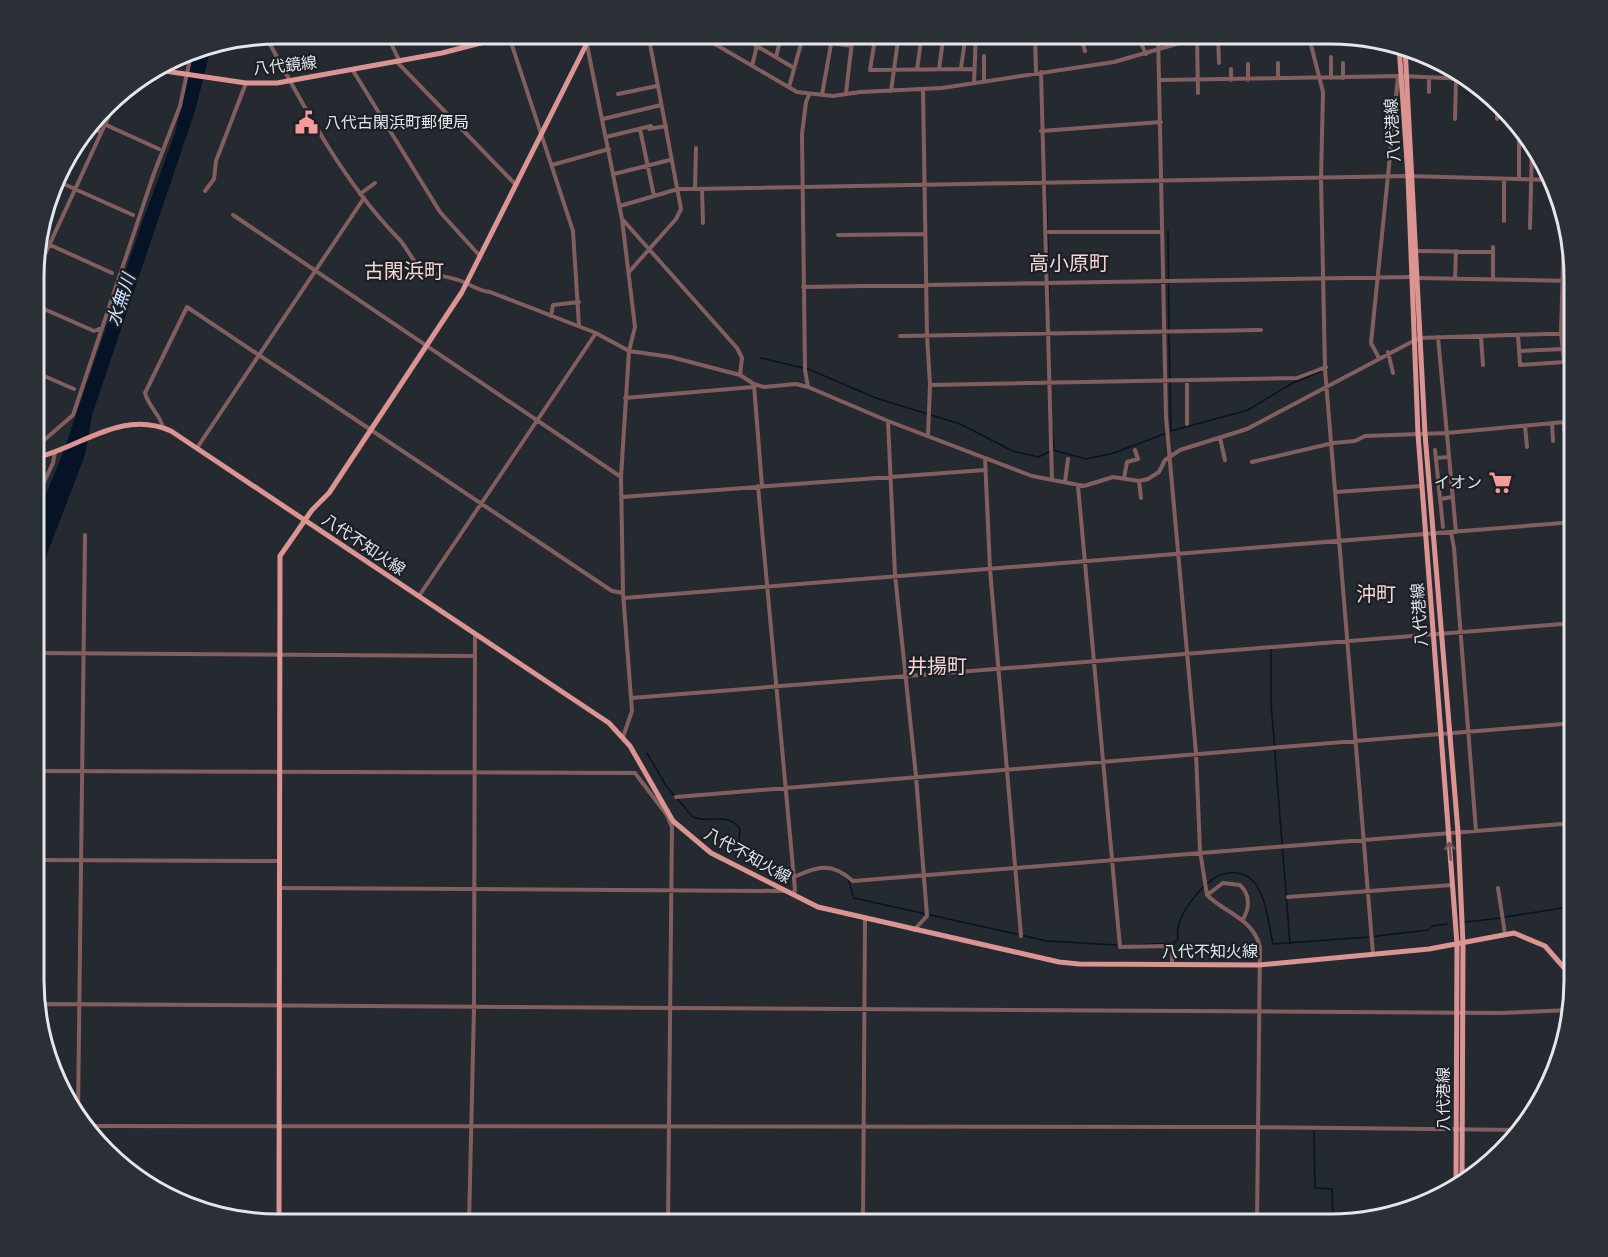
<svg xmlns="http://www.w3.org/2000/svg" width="1608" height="1257" font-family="'Alegreya Sans','Noto Sans JP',sans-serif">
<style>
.water{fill:#061326}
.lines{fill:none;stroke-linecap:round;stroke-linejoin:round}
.stream{stroke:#061326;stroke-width:1.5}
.minor{stroke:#825f5e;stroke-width:4}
.major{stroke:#dc9493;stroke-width:5}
.oneway{stroke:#725457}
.labels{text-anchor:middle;stroke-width:4.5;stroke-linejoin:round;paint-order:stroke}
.street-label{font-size:16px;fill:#e3e6ea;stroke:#1b2026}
.poi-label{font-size:16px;fill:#e3e6ea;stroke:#1b2026;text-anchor:start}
.water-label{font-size:18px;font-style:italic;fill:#cee1fd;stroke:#1b2026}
.quarter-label{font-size:20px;fill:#f8d4d3;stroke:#1b2026}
.rim{fill:none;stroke:#e3e6ea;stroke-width:3}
</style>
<rect width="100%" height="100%" fill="#252930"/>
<path class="water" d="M212,44l-17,67 -103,304 -7,40 -51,133 1,-68 28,-67 79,-230 33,-90 20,-85z"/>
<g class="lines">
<path class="stream" d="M1046,185l3,96
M1168,231l1,98
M1049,285v20
M1169,334l2,97 77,-21 43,-26 33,-14
M761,358l47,11 68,29 84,26 53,27 25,6 11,-5
M1052,426l2,22
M1053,450l33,9 28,-6 53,-20
M1271,649v54l19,241
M647,753l20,34 26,30c15,7 35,-6 47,12l-2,19 2,4 52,25
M848,879l6,19 193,43 70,4
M1207,884c10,-9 16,-12 30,-11 29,3 30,47 36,71l96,-7 59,-7 4,-4 15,-2
M1505,917l70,-11
M1465,922l36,-4
M1137,945l37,-2 4,-4c-4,-18 13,-39 25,-52
M1314,1131l1,57 17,1 1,35"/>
<path class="minor" d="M386,33l13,27
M508,33l65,198 6,95
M696,33l101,59 36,4 27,-4 82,-4 172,-26 83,-24 63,-5
M735,33l59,35
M876,33l-6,37 104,-1
M1035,33l1,40
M1080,33l5,18
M1136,33l10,21
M1158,33l8,384 30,336 4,98 7,44c19,19 46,23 53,52l-3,277
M1264,33h31
M1308,33l15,59 -2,86 4,191 48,585
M265,35c38,70 76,144 132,202 9,8 13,21 22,29 14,11 26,9 42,15 11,4 17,10 29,11l106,41 33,18 42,6 69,18 14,9 10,3 32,-3 12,3 80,34 144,55 52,10 29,-9 26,4 9,-2 11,-7 6,-12 15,-10 67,-21 172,-91 156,-5
M1218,36l1,27
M248,38l20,5
M1197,38l1,55
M1036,41l29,-8
M831,43l21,3
M587,45l35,174 13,108 -6,24 -8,126 2,116 9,118 -9,26
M776,57l6,-24
M1331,57v21
M396,61l120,124
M1278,63v14
M1343,63v15
M1248,64v16
M752,66l8,-33
M961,68l5,-35
M352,69l88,143 40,44
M939,69l5,-36
M1231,69v11
M917,70l5,-37
M1041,72l11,408
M1429,78v14
M1452,79v-10
M984,80v-24
M1161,80l241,-4 66,3
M974,83l2,-50
M789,87l15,-54
M923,90l4,245 3,50 -2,51
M891,91l8,-58
M846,93l7,-60
M618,94l39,-8
M822,95l11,-62
M603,119l58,-14
M1455,119l1,-40
M1497,119l1,-18
M1509,121v-5
M104,124l55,25
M89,127l11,5
M640,129l14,67
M649,129l17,-3
M1041,131l120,-9
M606,137l45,-11
M552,165l57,-16
M614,174l56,-14
M1519,179v-39
M1544,180l1,-17
M57,181l76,34
M695,188l1,-40
M702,189l1,34
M205,191l9,-12 2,-18 30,-78
M360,194l15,-11
M620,206l58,-17h17l713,-13 144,4
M233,215l388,262
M623,220l114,128 5,10 -2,17
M1504,221v-42
M1530,228l2,-82
M1049,232h113
M838,235l87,-1
M37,239l75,34
M1416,251l77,1v-5
M629,272l47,-53 5,-10 -33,-176
M35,276l85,-184
M1417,278l158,3
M1455,278l1,-27
M1493,279v-27
M1566,279l1,-37
M803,287l607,-10
M35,305l59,26 8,-3
M551,316l2,-11 26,-3
M1566,334l9,87
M1518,335l2,30 44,-3 -3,-29 3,-105
M900,336l361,-6
M1438,337l18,195
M1481,337l2,28
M1519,351l44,-2
M1388,352l5,21
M1379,358l-8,-15 27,-266
M35,372l39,17
M754,385l8,101
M930,385l367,-7 29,-11
M808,387l-3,-17 -3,-236 4,-32 3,-7
M625,398l128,-11
M888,421l7,154 21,201 11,140 -13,14
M1564,422v9
M1552,423l1,18
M1187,424v-43
M1525,426l2,21
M163,428c-1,-11 -15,-22 -18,-35l42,-86 425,284 11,2
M1220,438l5,22
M35,448l38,-33 80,-239 27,-70 12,-56
M197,448l167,-250
M1435,450l8,77
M985,458l5,111 31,367
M1436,458l13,-1
M1252,462l81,-19 22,-2 10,-5 82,-3 128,-12
M1124,478l3,-16 11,-3 -3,-9
M1139,481l2,17
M1065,482l3,-23
M758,486l37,404 -2,4
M1078,486l42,461 49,-1 3,1v17
M1336,492l86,-6
M622,497l363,-27
M1440,499l13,-2
M35,501l18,-38 2,-11
M1451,532l3,16 22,283
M419,596l177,-263
M624,598l951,-76
M34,653l441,3
M631,698l944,-75
M34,771l601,2 32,42 4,10
M676,797l899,-74
M34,860l246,1
M794,877c24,-11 38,-15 59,4l722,-58
M280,888l503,3
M1498,888l7,46
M1207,895l16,-12 17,2c10,9 10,23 3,34
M1288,897l164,-12
M37,1007l4,-3 1459,9 71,-3
M78,1114c1,-193 6,-386 7,-579
M88,1126l1170,1 263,3
M469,1224l5,-216 1,-373
M668,1224l4,-401
M863,1224l2,-306"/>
<path class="major" d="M1399,46l9,130 10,258 39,510 -1,238
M1405,47l20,387 33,398 5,112 -1,234
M158,70l88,13h31l165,-30 77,-20
M35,458c47,-11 86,-49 136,-27l438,292 21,23 43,75 38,32 107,54 241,55 20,2 180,1 170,-16 85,-16 31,13 29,33
M279,1224l1,-668 32,-46 17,-17 133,-201 130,-259"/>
</g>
<defs><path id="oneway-shaft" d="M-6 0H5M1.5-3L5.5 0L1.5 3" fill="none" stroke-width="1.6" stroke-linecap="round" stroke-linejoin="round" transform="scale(1.5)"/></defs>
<use class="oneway" href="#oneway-shaft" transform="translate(1450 851) rotate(-95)"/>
<defs>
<symbol id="civic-bare" viewBox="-9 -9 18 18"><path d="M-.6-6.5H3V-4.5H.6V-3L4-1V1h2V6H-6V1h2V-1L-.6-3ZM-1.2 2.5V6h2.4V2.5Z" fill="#f59b9a" stroke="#1b2026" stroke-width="2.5" paint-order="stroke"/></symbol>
<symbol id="supermarket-bare" viewBox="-9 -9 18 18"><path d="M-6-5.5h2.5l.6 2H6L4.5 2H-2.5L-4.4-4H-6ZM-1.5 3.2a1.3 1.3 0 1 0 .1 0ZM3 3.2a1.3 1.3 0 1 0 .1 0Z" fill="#f59b9a" stroke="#1b2026" stroke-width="2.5" paint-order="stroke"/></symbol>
</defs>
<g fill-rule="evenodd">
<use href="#civic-bare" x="290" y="106" width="33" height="33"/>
<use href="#supermarket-bare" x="1484" y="466" width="33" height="33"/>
</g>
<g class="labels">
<g class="street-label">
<text transform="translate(285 65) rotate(-6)" y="6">八代鏡線</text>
<text transform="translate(1392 130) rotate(-93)" y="6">八代港線</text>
<text transform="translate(364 544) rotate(34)" y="6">八代不知火線</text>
<text transform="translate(1419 615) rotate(-94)" y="6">八代港線</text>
<text transform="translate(748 855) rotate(29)" y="6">八代不知火線</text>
<text x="1210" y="957">八代不知火線</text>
<text transform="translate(1443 1099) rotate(-90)" y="6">八代港線</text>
</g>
<g class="poi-label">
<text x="325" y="128">八代古閑浜町郵便局</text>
<text x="1482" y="488" text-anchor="end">イオン</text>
</g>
<g class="water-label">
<text transform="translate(121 300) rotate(-72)" y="6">水無川</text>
</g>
<g class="quarter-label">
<text x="1069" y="270">高小原町</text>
<text x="404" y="278">古閑浜町</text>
<text x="1376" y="601">沖町</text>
<text x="937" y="673">井揚町</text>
</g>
</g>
<path d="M0 0H1608V1257H0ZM278 44H1330A234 234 0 0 1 1564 278V980A234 234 0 0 1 1330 1214H278A234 234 0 0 1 44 980V278A234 234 0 0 1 278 44Z" fill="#2b3036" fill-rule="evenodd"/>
<path class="rim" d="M278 44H1330A234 234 0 0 1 1564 278V980A234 234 0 0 1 1330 1214H278A234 234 0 0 1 44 980V278A234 234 0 0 1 278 44Z"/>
</svg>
